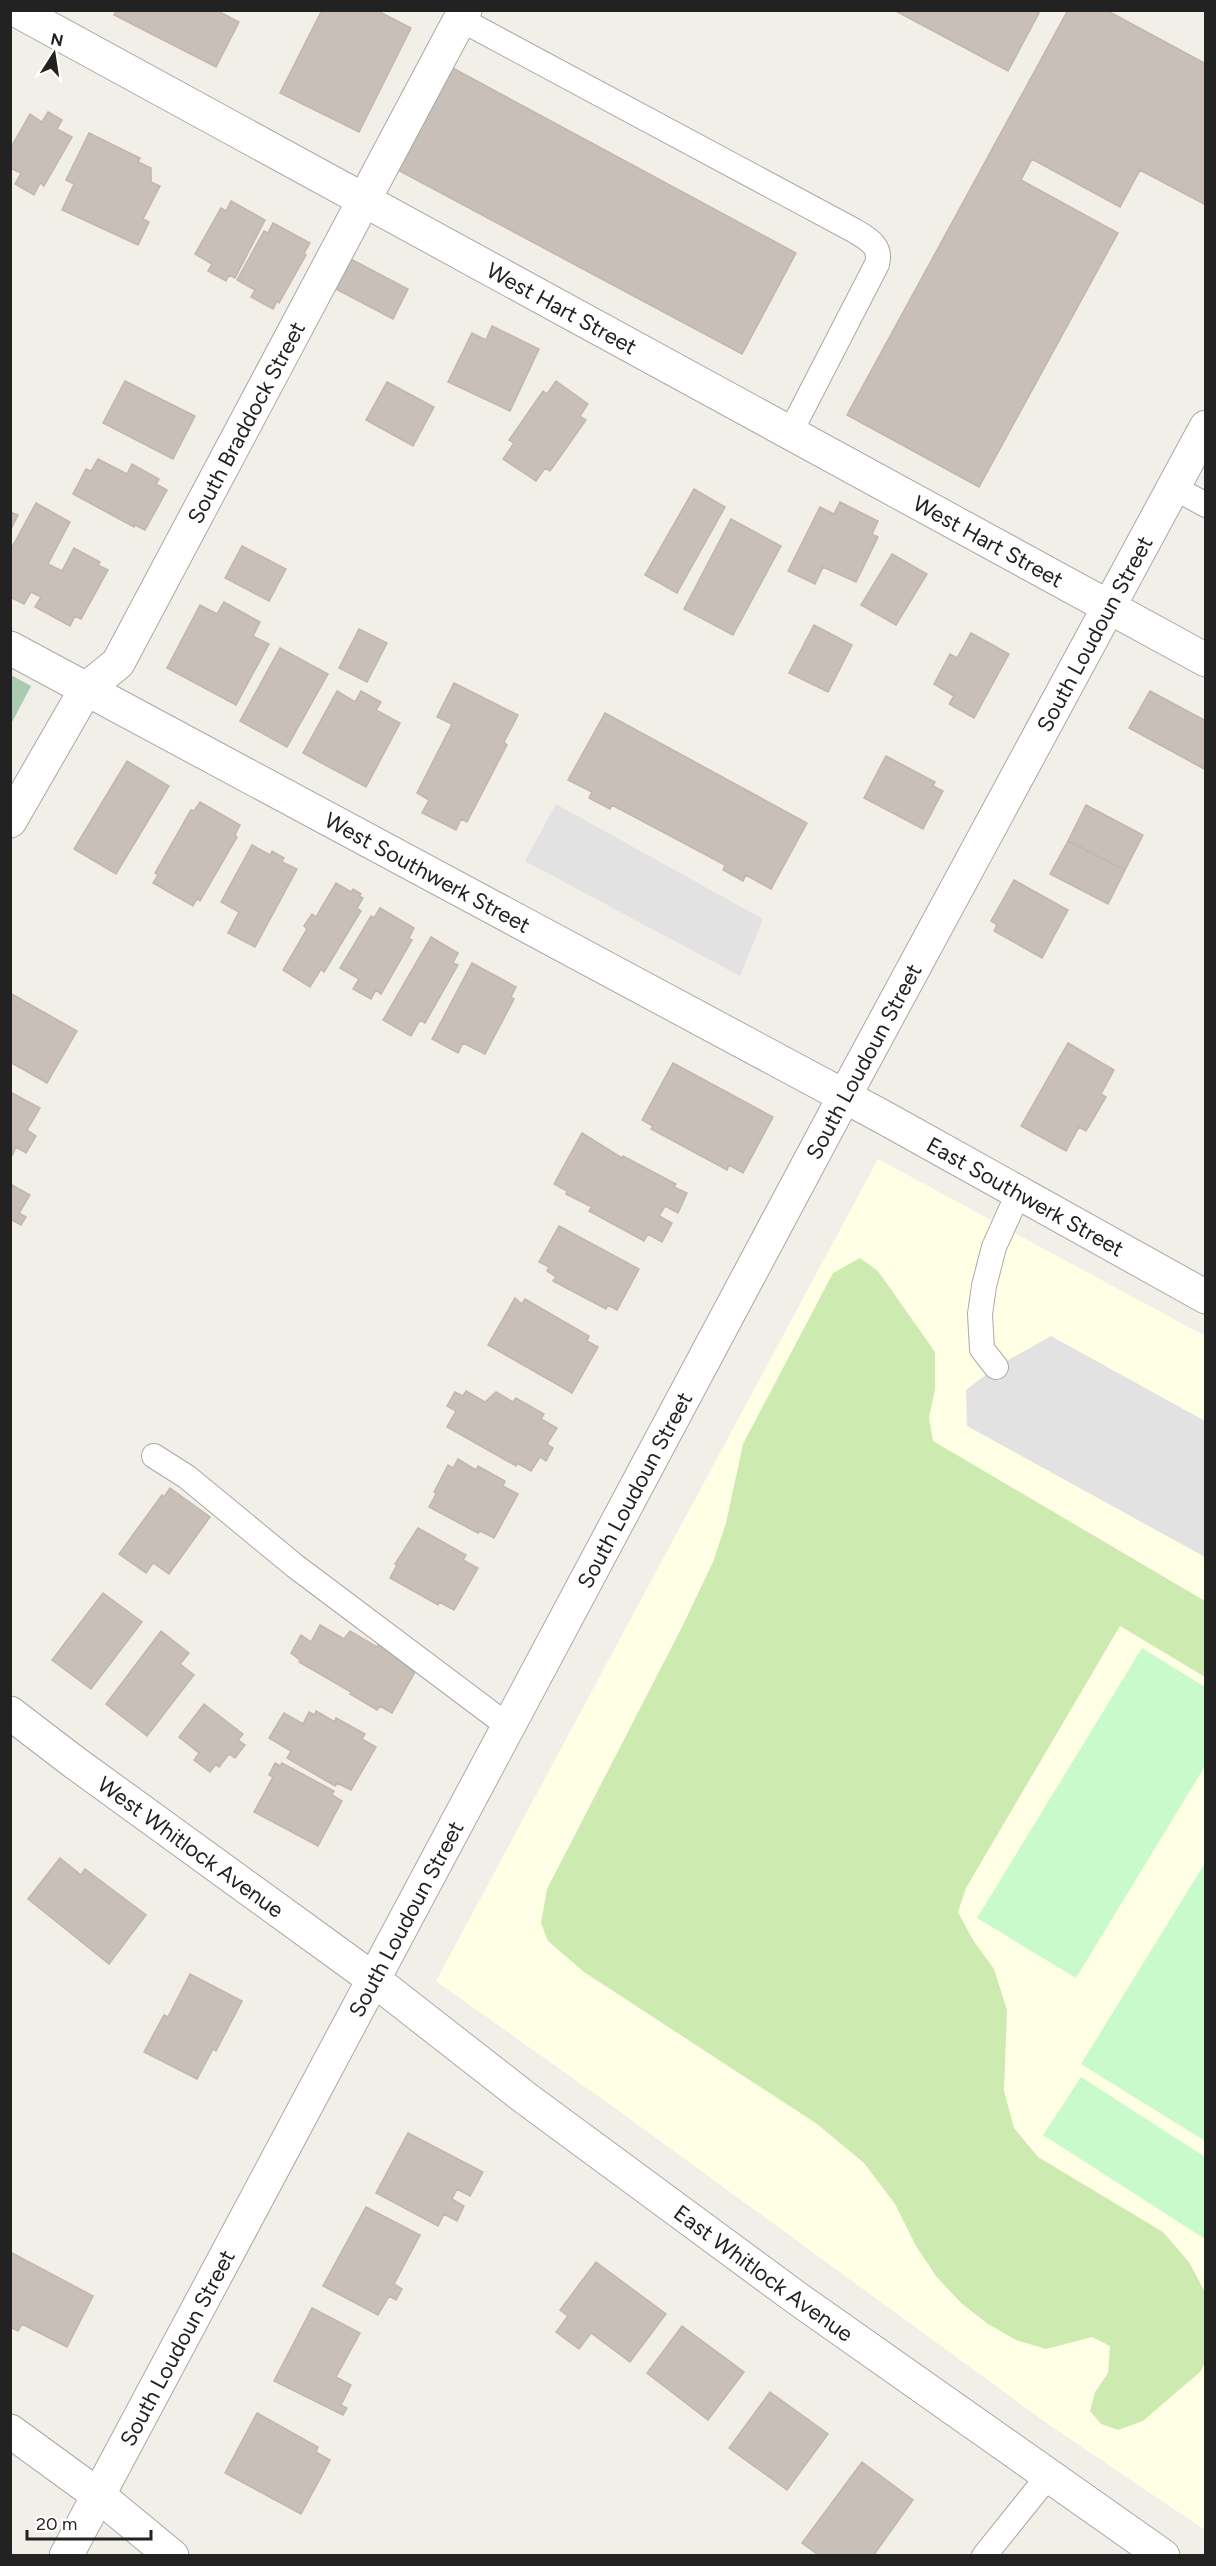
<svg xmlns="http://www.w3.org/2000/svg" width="1216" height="2566" font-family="Figtree,sans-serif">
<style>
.education{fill:#ffffe5}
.grass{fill:#cdebb0}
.cemetery{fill:#aacbaf}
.park{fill:#c8facc}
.parking{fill:#e2e2e2}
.building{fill:#c7bfb8;stroke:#c4b6ab;stroke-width:1.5}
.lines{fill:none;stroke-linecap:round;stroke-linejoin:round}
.service-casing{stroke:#a9a9a9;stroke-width:26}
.minor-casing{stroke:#a9a9a9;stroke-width:35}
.tertiary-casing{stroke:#a9a9a9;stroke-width:35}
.service{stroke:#fff;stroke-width:24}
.minor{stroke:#fff;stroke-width:33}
.tertiary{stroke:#fff;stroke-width:33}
.labels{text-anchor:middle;stroke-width:4.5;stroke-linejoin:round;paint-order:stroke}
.street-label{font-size:22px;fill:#222;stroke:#fff}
</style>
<rect width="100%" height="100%" fill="#f2efe9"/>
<path class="education" d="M878,1159l327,177v1194l-157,-106 -429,-313 -183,-130z"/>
<path class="grass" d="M860,1258l18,13 57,81v37l-6,29 4,23 272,160v76l-85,-51 -154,262 -8,24 15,28 21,29 13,41 -3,81 10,37 24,29 125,75 26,30 16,30v69l-4,10 -58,50 -25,9 -17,-6 -11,-13 5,-19 13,-19 2,-27 -18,-9 -46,12 -30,-9 -28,-16 -27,-21 -25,-27 -20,-30 -21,-42 -31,-41 -47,-39 -233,-152 -36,-31 -7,-18 6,-34 136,-264 30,-63 13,-39 17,-79 90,-171z"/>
<path class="cemetery" d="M11,675l20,11 -20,38z"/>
<path class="park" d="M1142,1648l63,39v79l-129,212 -99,-60z
M1205,1863v278l-124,-77z
M1081,2077l124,80v82l-162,-104z"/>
<path class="parking" d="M556,804l207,115 -23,57 -215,-115z
M1051,1336l154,85v136l-238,-131 -1,-36 30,-23z"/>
<path class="building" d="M116,10h100l23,12 -23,45 -102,-52z
M322,10h54l35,18 -52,104 -79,-39z
M894,10h139l6,3 -31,58z
M1068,10h38l100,54v141l-66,-35 -20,37 -88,-48 -11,21 97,53 -139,254 -132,-72z
M449,66l347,187 -54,101 -348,-186z
M48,112l14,8 -5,9 15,8 -28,49 -4,-3 -6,12 -19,-11 6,-11 -11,-5v-19l20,-35 12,8z
M89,133l51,25 -2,4 13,6v14l9,4 -17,33 6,3 -11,23 -76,-35 12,-26 -8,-4z
M231,201l34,19 -30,58 -6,-3 -3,6 -18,-10 4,-7 -17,-10 26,-46 5,3z
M273,223l37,20 -6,10 2,2 -27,48 -2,-2 -4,8 -22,-12 4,-7 -18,-10 27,-49 4,2z
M345,256l63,33 -15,30 -63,-33z
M492,326l47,23 -29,62 -62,-29 24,-49 14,7z
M125,381l70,35 -22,43 -70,-36z
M556,381l32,23 -8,12 6,4 -36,51 -5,-3 -9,13 -33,-22 11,-16 -5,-3 34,-49 4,3z
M387,382l47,25 -21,39 -47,-26z
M98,459l29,15 5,-10 27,15 -3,5 11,6 -22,40 -10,-5 -1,2 -61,-33 13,-25 5,2z
M694,489l31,18 -48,86 -32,-18z
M840,502l38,19 -6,13 6,3 -22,45 -33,-15 -8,17 -27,-13 32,-64 14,7z
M36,503l34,19 -22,42 14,7 12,-23 26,14 -2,3 10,5 -27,49 -6,-3 -5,10 -35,-19 6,-10 -10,-5 -7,12 -14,-7v-46z
M10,512l8,3 -8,16z
M731,519l50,27 -48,89 -49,-26z
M242,546l44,23 -17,32 -44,-23z
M892,554l35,20 -31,51 -35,-20z
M224,602l36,20 -7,14 16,8 -33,61 -69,-37 33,-63 17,9z
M814,625l38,20 -24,47 -39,-19z
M359,629l28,14 -20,39 -28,-14z
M971,633l38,21 -35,64 -25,-14 5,-8 -20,-12 16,-30 7,4z
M280,648l48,26 -41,73 -47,-26z
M454,683l64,32 -14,27 3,3 -40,77 -6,-3 -5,11 -34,-17 7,-13 -12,-7 35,-69 -15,-7z
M337,691l18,11 6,-11 20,11 -5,8 24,13 -34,64 -63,-34z
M1150,691l56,30v49l-77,-42z
M605,713l202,110 -36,66 -25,-14 -3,6 -20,-11 2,-5 -113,-60 -2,4 -21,-11 3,-6 -24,-12z
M886,756l49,26 -2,4 10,5 -20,38 -59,-31z
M127,761l42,25 -53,88 -42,-25z
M200,802l40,23 -5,10 2,2 -37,64 -3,-2 -4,7 -40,-23 5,-8 -3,-2 36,-63 3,1z
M1086,805l57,30 -18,35 -57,-29z
M1068,841l57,29 -17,34 -58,-30z
M252,845l18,10 2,-4 12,7 -2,4 15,7 -42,78 -27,-14 11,-21 -18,-10z
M1014,880l54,30 -26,48 -48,-27 3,-6 -6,-4z
M336,883l15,9 2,-3 8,5 -2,2 4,2 -6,10 4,3 -37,61 -3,-3 -11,18 -27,-17 24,-41 -3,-3 8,-12 4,3z
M380,908l34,20 -5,10 3,2 -31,54 -5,-4 -5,9 -18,-10 6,-10 -19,-11 31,-52 3,2z
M431,937l27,16 -5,10 5,2 -33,58 -5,-3 -9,16 -28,-16z
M472,963l44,24 -5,10 3,2 -29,55 -22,-11 -5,10 -26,-14z
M10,993l67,38 -30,52 -37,-21z
M1068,1043l46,27 -13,24 5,3 -20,34 -7,-4 -13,24 -45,-25z
M673,1063l100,54 -30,56 -14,-8 -2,5 -76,-41 2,-3 -11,-6z
M10,1092l30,16 -13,22 9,6 -10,17 -10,-6 -4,9z
M582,1133l40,25 1,-2 53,28 -2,3 13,6 -9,20 -13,-7 -6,10 13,7 -10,19 -14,-8 -4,7 -55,-30 3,-4 -26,-13 1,-3 -13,-7z
M10,1184l20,11 -11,18 7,4 -5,8 -11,-6z
M559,1226l80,43 -22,41 -9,-5 -2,4 -53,-28 3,-4 -9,-6 2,-4 -10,-5z
M515,1298l7,6 3,-5 64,37 -2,5 11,6 -26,46 -84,-48z
M466,1391l19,11 11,-10 17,10 3,-4 28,16 -3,5 16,9 -10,16 6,4 -7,13 -6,-4 -9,14 -14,-8 -1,3 -69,-39 9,-16 -9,-5 8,-14 8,4z
M458,1459l18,11 2,-4 27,15 -2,5 15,8 -24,44 -14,-7 -2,2 -49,-26 7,-13 -2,-2 14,-27 5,3z
M170,1488l40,29 -41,57 -16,-11 -7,10 -27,-19 43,-59 2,2z
M418,1528l48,27 -3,5 15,8 -24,42 -15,-8 -1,3 -48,-27 7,-13 -2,-1z
M103,1593l39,29 -51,67 -39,-29z
M320,1625l24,14 6,-8 27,16 2,-4 28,17 -3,5 11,7 -23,41 -12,-7 -3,4 -27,-16 1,-2 -52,-30 1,-2 -9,-7 10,-18 10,7z
M161,1631l28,22 -9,11 14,11 -47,61 -41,-32z
M204,1704l39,30 -5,6 7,5 -10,13 -6,-4 -10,13 -3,-3 -6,8 -16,-12 5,-7 -20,-16z
M316,1711l19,11 1,-4 29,16 -3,5 14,8 -25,43 -14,-7 -2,3 -48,-28 4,-7 -22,-13 15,-25 19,11 6,-12 6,3z
M275,1763l5,3 2,-3 52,28 -2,4 10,6 -24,45 -64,-34 19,-35 -4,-2z
M60,1858l21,17 4,-6 61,46 -37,49 -81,-65z
M190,1974l52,27 -26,50 -3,-2 -16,30 -53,-27 20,-37 4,2z
M408,2133l75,39 -13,24 -13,-7 -5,10 12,7 -7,15 -13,-7 -6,12 -62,-33z
M366,2207l54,28 -26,49 8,5 -6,11 -7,-4 -11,19 -55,-29z
M10,2252l83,44 -26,51 -45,-23 -4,7 -8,-4z
M596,2262l70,52 -36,48 -39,-29 -12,16 -23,-17 12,-16 -8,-6z
M312,2308l48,25 -24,44 15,8 -10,20 6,3 -4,7 -69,-34z
M682,2326l62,46 -36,48 -61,-47z
M770,2392l58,42 -41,56 -58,-42z
M257,2413l61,34 -2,5 14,8 -29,54 -76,-41z
M862,2462l51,38 -40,56h-53l-18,-13z"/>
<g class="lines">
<defs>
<path id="service" d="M460,19l395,212c13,8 27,15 22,33l-87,169
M1173,487l33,18
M996,1367l-14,-18 -2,-35 4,-28 10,-39 24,-53
M154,1456l33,21 108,89 213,160
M984,2556l65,-81"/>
<g id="minor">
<path id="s1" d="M16,10l1190,650"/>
<path id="s2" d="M10,821l76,-132 32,-26 347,-653"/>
<path id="s3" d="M10,1713l64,49 299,217 151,118 274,202 365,257"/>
<path d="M10,2431l88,64 74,61"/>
</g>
<g id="tertiary">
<path id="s4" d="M10,648l873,469 323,180"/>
<path id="s5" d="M66,2556l778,-1459 362,-670"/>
</g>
</defs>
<use href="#service" class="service-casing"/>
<use href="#minor" class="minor-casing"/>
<use href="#tertiary" class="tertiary-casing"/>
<use href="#service" class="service"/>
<use href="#minor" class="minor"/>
<use href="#tertiary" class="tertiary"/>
</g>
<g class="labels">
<g class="street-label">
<text dy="8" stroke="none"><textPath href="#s1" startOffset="622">West Hart Street</textPath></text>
<text dy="8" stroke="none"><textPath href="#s2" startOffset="466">South Braddock Street</textPath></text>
<text dy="8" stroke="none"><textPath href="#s1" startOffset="1108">West Hart Street</textPath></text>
<text dy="8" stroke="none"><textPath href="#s5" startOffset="2180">South Loudoun Street</textPath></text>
<text dy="8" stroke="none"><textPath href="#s4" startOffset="474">West Southwerk Street</textPath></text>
<text dy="8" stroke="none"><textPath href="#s5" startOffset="1694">South Loudoun Street</textPath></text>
<text dy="8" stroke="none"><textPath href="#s4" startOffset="1154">East Southwerk Street</textPath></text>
<text dy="8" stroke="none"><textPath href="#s5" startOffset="1208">South Loudoun Street</textPath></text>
<text dy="8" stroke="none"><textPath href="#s3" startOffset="225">West Whitlock Avenue</textPath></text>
<text dy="8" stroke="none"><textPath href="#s5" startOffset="722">South Loudoun Street</textPath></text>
<text dy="8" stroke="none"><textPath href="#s3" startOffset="939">East Whitlock Avenue</textPath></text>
<text dy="8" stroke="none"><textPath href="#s5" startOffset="236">South Loudoun Street</textPath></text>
</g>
</g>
<rect width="1216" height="2566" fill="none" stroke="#222222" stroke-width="24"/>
<g transform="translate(54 54) rotate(12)" stroke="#ffffff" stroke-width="4.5" paint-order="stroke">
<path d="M0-4.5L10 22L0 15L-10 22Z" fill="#222222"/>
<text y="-9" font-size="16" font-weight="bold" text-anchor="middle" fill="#222222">N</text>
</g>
<path d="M27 2530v9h124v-9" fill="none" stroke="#222222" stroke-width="3"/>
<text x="36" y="2530" font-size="18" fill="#222222" stroke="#ffffff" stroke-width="4.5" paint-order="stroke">20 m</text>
</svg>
